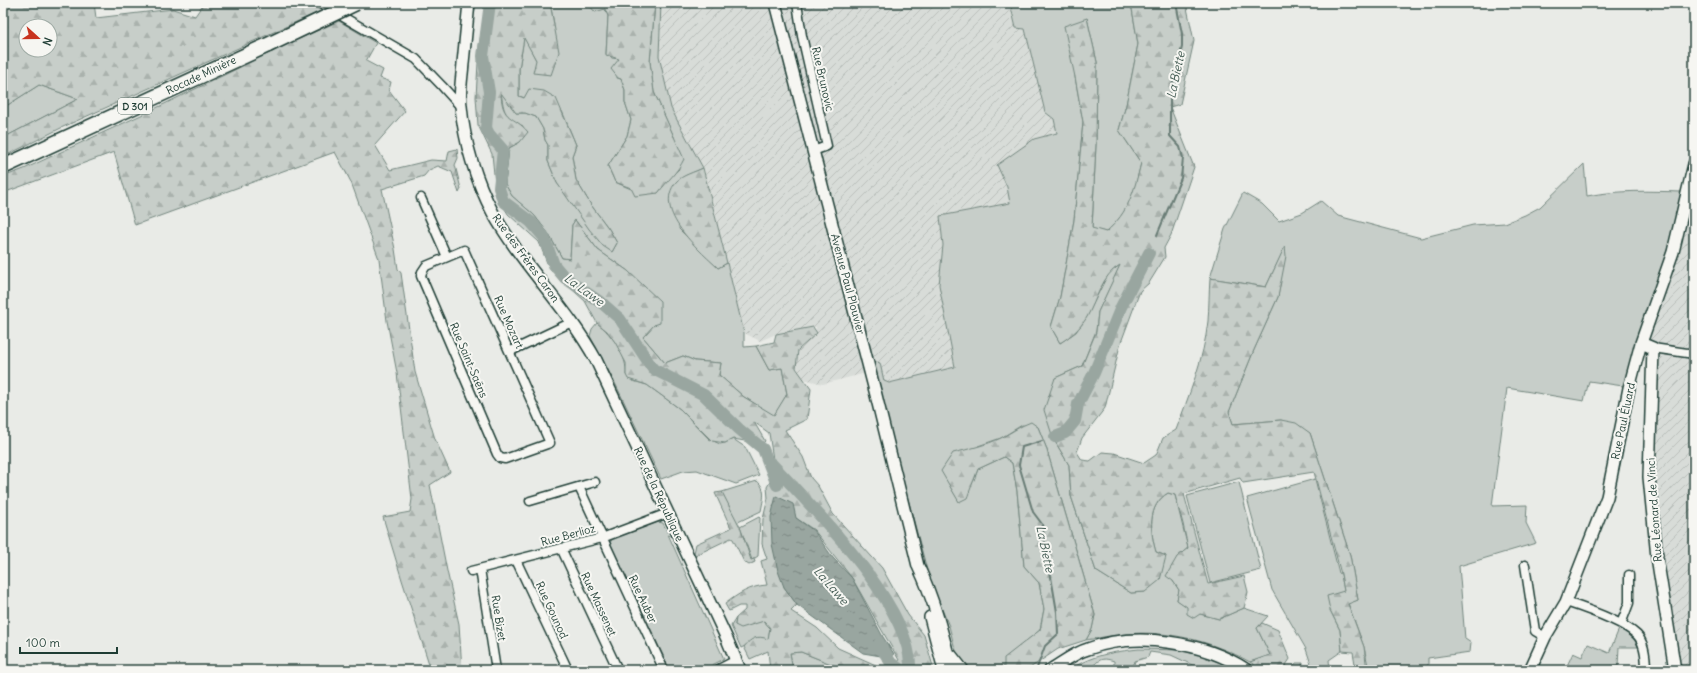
<svg xmlns="http://www.w3.org/2000/svg" width="1697" height="673" font-family="Delius,sans-serif">
<style>
.industrial{fill:url(#industrial-furrows)}
.green{fill:#c7cec9;stroke:#73867e}
.forest{fill:url(#forest-firs);stroke:#73867e;fill-rule:evenodd}
.water{fill:url(#water-ripples);stroke:#687c75}
.lines{fill:none;stroke-linecap:round;stroke-linejoin:round}
.stream{stroke:#687c75;stroke-width:2}
.river{stroke:#99a6a0;stroke-width:12}
.street-casing{stroke:#1f3d34;stroke-width:11}
.secondary-casing{stroke:#1f3d34;stroke-width:14}
.highway-casing{stroke:#1f3d34;stroke-width:17}
.street{stroke:#f6f6f2;stroke-width:8}
.secondary{stroke:#f6f6f2;stroke-width:11}
.highway{stroke:#f6f6f2;stroke-width:14}
.highway-bridge-casing{stroke:#1f3d34;stroke-width:17;stroke-linecap:butt}
.highway-bridge{stroke:#f6f6f2;stroke-width:14}
.labels{text-anchor:middle;stroke-width:4;stroke-linejoin:round;paint-order:stroke}
.shield{fill:#f6f6f2;stroke:#60746d;stroke-width:1}
.shield-label{font-size:10px;font-weight:bold;fill:#1f3d34}
.street-label{font-size:11px;fill:#1f3d34;stroke:#f6f6f2}
.water-label{font-size:12px;font-style:italic;fill:#445c54;stroke:#f6f6f2}
</style>
<defs>
<pattern id="industrial-furrows" width="10" height="10" patternUnits="userSpaceOnUse"><rect width="10" height="10" fill="#d8dcd8"/><path d="M-1 1l2-2M0 10L10 0M9 11l2-2" fill="none" stroke="#b9beba"/></pattern>
<pattern id="forest-firs" width="22" height="20" patternUnits="userSpaceOnUse"><rect width="22" height="20" fill="#c7cec9"/><path d="M5 1l3.5 6h-7zM16 11l3.5 6h-7z" fill="#aab2ad"/></pattern>
<pattern id="water-ripples" width="26" height="14" patternUnits="userSpaceOnUse"><rect width="26" height="14" fill="#99a6a0"/><path d="M2 4q2-2 4 0t4 0M15 11q2-2 4 0t4 0" fill="none" stroke="#7c8883"/></pattern>
</defs>
<rect width="100%" height="100%" fill="#e9ebe7"/>
<filter id="ink" filterUnits="userSpaceOnUse"><feTurbulence type="fractalNoise" baseFrequency=".025" numOctaves="2"/><feDisplacementMap in="SourceGraphic" scale="8" xChannelSelector="R" yChannelSelector="G"/><feConvolveMatrix kernelMatrix="1 2 1 2 8 2 1 2 1" color-interpolation-filters="sRGB"/></filter>
<g filter="url(#ink)">
<path class="industrial" d="M661,3h349l6,25 9,1 20,83 9,7 3,14 -23,6 -36,26 9,22 4,16 -71,13 3,29 -4,40 16,82 -66,16 -5,-2 -4,-18 -10,9 -47,12 -19,-5 -8,-11 2,-18 18,-16v-7h-3l-37,7 -16,7 -16,-8 -40,-164 -26,-47 -7,-14 -12,-52z
M1694,197v473h-19l-3,-18 3,-21 -21,-147 -1,-136 -12,-5 25,-56 14,-35 12,-54z"/>
<path class="green" d="M550,3h39v2l16,4 3,7 -2,38 6,4 7,1 -2,19 4,1 4,11v12l6,18 -4,16 -19,30 7,16 16,7 27,4 11,-15 10,-9 -5,-32 -20,-45 -4,-30 5,-59h6l-2,53 12,52 7,14 25,46 -18,8 -6,53 39,39 9,-5 17,70v14l12,-1 13,24 13,-2 5,26 -13,22 -30,-19 -25,-22 2,-12 -26,-2 -12,-5 -18,7 -22,-26 11,-12 -26,-54 -30,-21 -23,-30 -3,5 -2,34 -8,-1 -14,-25 -14,-18 -22,-19 -7,-12 4,-36 11,-6 3,-16c-19,-10 -19,-13 -22,-34l15,21h9l11,4 7,12 2,11 3,5v16l9,22 55,69 5,-9 -8,-14 -18,-24 -15,-25 -4,-24 4,-11 -14,-34 -43,-15v-27l5,-32 12,23 18,-36z
M1010,3h121l7,41 -12,61 -7,25 22,33c-7,30 -11,48 -35,69l-14,-3 4,-85 1,-82 -10,-44 -12,59 8,45 -9,98 -14,77 -9,30 9,16 16,-11 10,-14 22,-44 13,-10 -23,48 -2,19 -14,35 -27,12 -2,60 16,27 2,31 25,75 35,22 14,-1 21,-36 -10,-4c-6,-20 -9,-47 12,-59l7,2 13,53 -11,9 -4,24 6,9 -2,10 23,14 19,5 25,-11 24,8 -11,12 13,27 -20,7c-38,-21 -82,-32 -124,-28 -14,1 -27,4 -40,6l6,-11 3,-14 -49,-168 -8,-20 -16,-2 -21,13 -23,8 -27,42 8,13 15,-21 4,-11 26,-12 8,6 5,28 7,75 15,17 5,26 -4,21 -35,28 -1,12h-31l-14,-11 -5,-14 -5,-19 -19,-45 -22,-82 -5,-11 -30,-125 4,-1 3,1 4,18 5,2 66,-16 -16,-82 4,-40 -3,-29 70,-13 -3,-16 -10,-22 37,-26 23,-6 -3,-14 -9,-7 -20,-83 -9,-1z
M39,85l39,14 -75,39v-30z
M1584,164l3,32c31,-6 63,-5 94,-4l-10,46 -48,148 -34,-5 -5,20 -77,-13 -15,118 35,-1 -1,18 10,20 -77,23 6,73 6,4 -1,9 -42,6v12h-59l-5,-23 -16,-44 10,-3 -8,-45 -40,-122 -29,-13 -48,4 -4,-12 25,-62 24,-53 7,-50 -19,40 -56,-9 15,-49 18,-36 19,11 17,17 23,-8 19,-12 17,15 83,22 52,-13 32,-2 20,-8 15,-8z
M597,323c15,11 31,34 29,52l7,6 14,4 33,24 29,30 11,5 5,-1 8,-4 12,8 14,28 -23,9 -39,-14 -14,1 -22,8 -45,-94 -26,-49 2,-7z
M1315,479l24,94 2,1 3,17 -14,19 10,20 2,21 -13,9 1,10h-17l-7,-21 -34,-59 -25,-92z
M757,481c10,8 6,19 4,30l-25,12 -14,-31z
M1239,482l22,88 -51,13 -23,-87z
M759,517l1,1 -2,38 -6,4 -12,-33z
M658,522l5,1 61,136 -16,8 -2,-1 -8,4h-28l-60,-127 2,-4z
M736,618l-1,7 29,-4 6,7 -2,12c-17,-7 -15,3 -27,8l-10,-22z
M1619,629c10,4 15,8 19,18h-19l-1,19 -47,2 -1,2h-5l8,-17 9,4 6,-13 21,9z
M1139,649l40,1 24,5 33,15h-33l-32,-15 -21,-3 -2,5 -13,4 -3,9h-18v-9c-9,-3 -14,-3 -20,4v5h-25c23,-15 43,-18 70,-21z
M801,652l45,18h-53l-3,-17z"/>
<path class="forest" d="M3,3h91l2,15 77,-9 22,7 9,-13h110l11,6 -262,118 -60,30v-19l75,-39 -39,-14 -36,23zM26,26h24v24h-24z
M486,3h64l9,49 -8,23 -18,-2 3,-13 -12,-22 -5,31v27l5,2 5,-9 15,2 12,7 20,47 -4,11 4,24 15,25 18,24 8,14 -5,9 -9,-6 -14,-17 -32,-46 -9,-22v-16l-3,-5 -2,-11 -7,-12 -11,-4h-9l-15,-20c1,29 13,22 27,39l-8,10 -11,6 -4,36 7,12 22,19 14,18 14,25 8,1 2,-34 3,-5 23,30 30,21 32,30v22l-6,2 -11,12 22,26 18,-7 12,5 26,2 -2,12 25,22 30,18 13,-21 -5,-26 -13,2 -13,-24 18,-4 2,-8 37,-7 4,6 -19,17 -2,18 15,21 -4,30 -22,11 18,27 8,21 7,8 15,28 49,54 26,47 16,20 10,35h-41l6,-10 -47,-82 -38,-48 -18,-12 -12,69 13,18 -6,6 26,17 21,20 49,22h-41l-45,-18 -11,1 3,17h-23l-2,-19 -18,8 -6,-12c7,-9 13,-12 24,-8l2,-11 -6,-7 -23,7 -6,-3 1,-7 9,-8v-4h-6l-10,5 -4,-7c13,-10 25,-18 42,-19l-6,-24 6,-2 -5,-15 1,-25 5,-21 -1,-11 8,-14 -6,-40 -15,-11 11,19 -8,8 -6,-7 -18,-3 -8,4 -13,-2 -32,-32 -33,-24 -19,-6 -2,-4v-12l-11,-21 -8,-11 -10,-8 -12,-22 -28,-25 -10,-13 -8,-21 -31,-28 -12,-20 -4,-40 -14,-29 -2,-28 3,-51z
M589,3h66l-5,59 4,30 30,67c-6,13 -17,22 -26,34l-23,3 -4,-8 -16,-6 -7,-16 19,-30 4,-16 -6,-18v-12l-4,-11 -3,-1 -7,-9 8,-10 -13,-4 2,-39 -3,-7 -10,3 -6,-7z
M1131,3h55l8,38 -14,63 -10,3 24,60 -23,68 -7,13 1,9 -16,26 -9,8 -20,54 -15,63 -23,30 -5,14 5,8 8,1 12,-9 12,1 30,10 12,-8 7,-17 13,-8c13,-35 28,-71 32,-109 1,-14 1,-28 2,-43l56,9 19,-41 1,10 -8,41 -24,53 -25,62 4,12 48,-4 15,3 14,10 40,122 8,45 -10,4 16,43 3,23h-11l-3,-18 -11,-1 -2,-21 -10,-20 -3,-14 17,-5 -3,-17 -27,-102 -71,11 -3,-5 -56,16 24,90 36,-8 4,16 -4,16 -25,11 -19,-5 -6,4 -7,-4v-7l-10,-7 2,-10 -6,-9 -7,-5 11,-19 11,-9 -5,-24 -8,-29 -7,-2c-21,12 -18,39 -12,59l10,4 -6,24 -15,12 -14,1 -35,-22 -25,-75 -2,-31 -16,-27 -9,-28 11,-32 27,-12 14,-34 2,-20 22,-47c-18,10 -23,34 -33,52 -7,12 -16,19 -27,26l-9,-16 9,-30 14,-77 9,-98 -8,-45 -11,-51 23,-8 10,44 -1,82 -4,84 14,4c23,-20 28,-41 35,-69l-22,-33 7,-25 12,-61z
M339,21l37,22 -10,18 17,9 -3,8 11,4 -2,8 16,21 -30,34 15,25 41,-10 16,1 2,-10 8,-2 1,9 -3,7 6,24 -2,4 -7,-21 -14,-6 -9,4 -5,6 -42,13 13,60 3,20 3,4 14,99 20,67 15,33 -20,13 17,86 12,53 3,46h-31l-29,-90 -19,-63 27,-5 2,-13 -15,-126 -10,-52 -8,-62 -28,-77 -16,-30 -200,73 -21,-73 -111,41v-16l21,-8 128,-59 142,-69z
M703,168l24,95 -9,5c-19,-18 -66,-57 -42,-86 6,-7 19,-10 27,-14z
M1031,422l7,5 8,20 49,168 -3,14 -6,11 -28,9 -28,19 -26,2v-12l36,-28 4,-21 -5,-26 -15,-17 -7,-75 -5,-28 -8,-6 -26,12 -11,29 -8,4 -18,-31 12,-18c16,-4 33,-8 48,-15 11,-6 19,-12 30,-16z
M722,492l18,35 11,33 3,-1 1,3 -6,3 -5,-3 -11,-23 -2,-1 -35,17 -2,-2 2,-9 35,-16 -16,-35z
M1262,623l16,7 12,29 -4,6 4,5h-28l-12,-8 20,-7 -13,-27z
M1296,663h7l-1,7h-11z"/>
<path class="water" d="M776,496l17,8 3,14 18,13 19,27 19,20 31,59 11,17 -7,3 -24,-4 -66,-48 -13,-18 -6,-16 -6,-27 -1,-27z"/>
<g class="lines">
<path class="stream" d="M1157,235l24,-57 2,-20 -3,-11 -10,-11v-41l12,-48v-13l-6,-31
M1037,668l8,-22 13,-12 -1,-22 -15,-88 -9,-12 -14,-47 3,-18 20,-6"/>
<path class="river" d="M490,3l-7,53 6,36 -3,36 3,6 14,16 -4,38 4,13 28,21 13,15 10,28 11,13 38,26 17,15 33,50 51,26 35,34 24,20 14,36
M1055,437l10,-4 10,-12 3,-17 16,-31 27,-66 28,-54
M772,464c40,43 142,144 138,206
M879,644l12,19 10,7"/>
<defs>
<path id="street" d="M319,3l97,56 26,27 19,21
M797,3l5,33 25,110 -14,5
M421,198l26,59
M464,250l86,193 -45,16 -5,-1 -3,-4 -76,-178 1,-4 4,-6z
M1653,348l41,6
M511,351l61,-29
M579,487l85,183
M530,501l65,-19
M561,548l57,122
M516,560l52,110
M1525,565l10,66 10,6
M480,569l16,101
M471,571l131,-33 66,-25
M1566,602c18,6 58,20 71,33 8,8 9,23 9,35
M1621,624l8,-21v-28
M717,670l19,-10"/>
<path id="secondary" d="M469,3c-2,20 -4,40 -6,60 -1,15 -4,29 -2,43 3,36 15,75 32,107 29,52 74,94 103,147l131,279 13,31
M775,3l100,388 43,175c16,33 25,69 34,104
M1641,343l12,5 -4,129 8,80 18,113
M930,617l14,53
M951,655l12,15
M1050,670c12,-7 24,-17 38,-21 48,-18 116,-7 159,21
M1530,670l15,-33 21,-35 41,-105 22,-109 12,-45 32,-91 21,-88"/>
<path id="highway" d="M3,167l265,-122"/>
</defs>
<use href="#street" class="street-casing"/>
<use href="#secondary" class="secondary-casing"/>
<use href="#highway" class="highway-casing"/>
<use href="#street" class="street"/>
<use href="#secondary" class="secondary"/>
<use href="#highway" class="highway"/>
<defs>
<path id="highway-bridge" d="M268,45l88,-42"/>
</defs>
<use href="#highway-bridge" class="highway-bridge-casing"/>
<use href="#highway-bridge" class="highway-bridge"/>
</g>
</g>
<g class="labels">
<rect class="shield" x="118" y="98" width="34" height="16" rx="3"/>
<g class="shield-label">
<text x="135" y="110">D 301</text>
</g>
<g class="street-label">
<text transform="translate(201 75) rotate(-25)" y="4">Rocade Minière</text>
<text transform="translate(823 79) rotate(77)" y="4">Rue Brunovic</text>
<text transform="translate(526 258) rotate(54)" y="4">Rue des Frères Caron</text>
<text transform="translate(848 284) rotate(75)" y="4">Avenue Paul Plouvier</text>
<text transform="translate(509 322) rotate(66)" y="4">Rue Mozart</text>
<text transform="translate(469 360) rotate(67)" y="4">Rue Saint-Saëns</text>
<text transform="translate(1623 421) rotate(-78)" y="4">Rue Paul Éluard</text>
<text transform="translate(659 494) rotate(65)" y="4">Rue de la République</text>
<text transform="translate(1654 510) rotate(-94)" y="4">Rue Léonard de Vinci</text>
<text transform="translate(568 535) rotate(-15)" y="4">Rue Berlioz</text>
<text transform="translate(643 599) rotate(65)" y="4">Rue Auber</text>
<text transform="translate(599 604) rotate(65)" y="4">Rue Massenet</text>
<text transform="translate(552 610) rotate(65)" y="4">Rue Gounod</text>
<text transform="translate(499 618) rotate(81)" y="4">Rue Bizet</text>
</g>
<g class="water-label">
<text transform="translate(1176 75) rotate(-78)" y="4">La Biette</text>
<text transform="translate(584 290) rotate(36)" y="4">La Lawe</text>
<text transform="translate(1045 549) rotate(78)" y="4">La Biette</text>
<text transform="translate(831 586) rotate(49)" y="4">La Lawe</text>
</g>
</g>
<rect width="1697" height="673" fill="none" stroke="#f6f6f2" stroke-width="16"/>
<rect x="8" y="8" width="1681" height="657" fill="none" stroke="#1f3d34" stroke-width="1.5" filter="url(#ink)"/>
<g transform="translate(38 38) rotate(111)"><circle r="19" fill="#f6f6f2" stroke="#a0aca6"/>
<path d="M0-3L7 15L0 10L-7 15Z" fill="#c8321e"/>
<text y="-6" font-size="11" font-weight="bold" text-anchor="middle" fill="#1f3d34">N</text>
</g>
<path d="M20 647v6h97v-6" fill="none" stroke="#1f3d34" stroke-width="2"/>
<text x="26" y="647" font-size="12" fill="#1f3d34" stroke="#f6f6f2" stroke-width="3" paint-order="stroke">100 m</text>
</svg>
